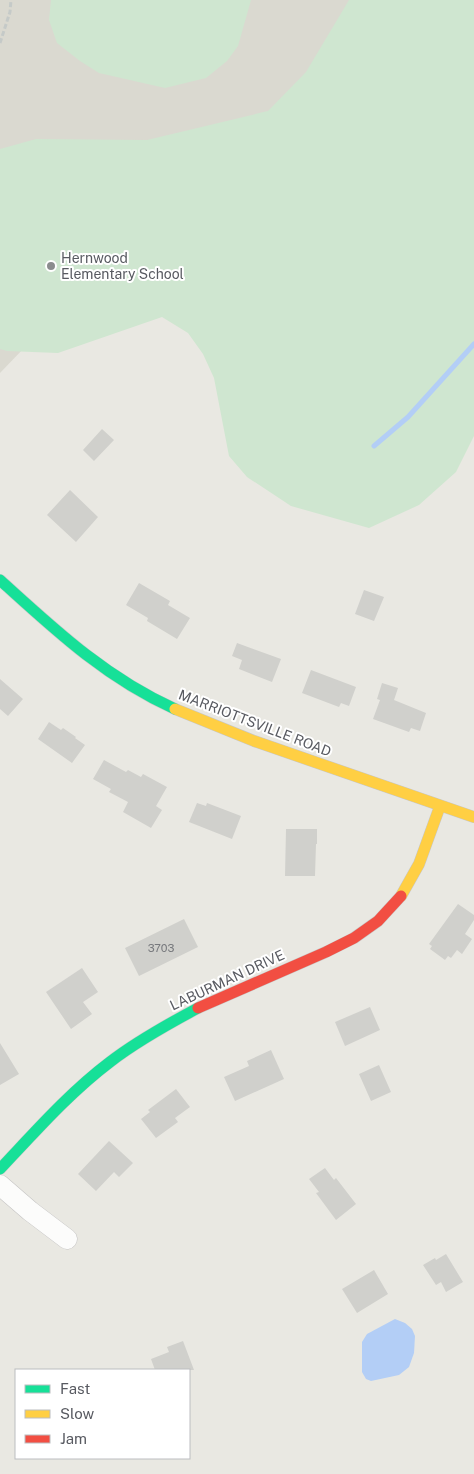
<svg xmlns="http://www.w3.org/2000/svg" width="474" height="1474" font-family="'Public Sans',sans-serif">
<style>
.education{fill:#dad9d0}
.green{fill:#cfe6d0}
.water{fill:#b3cef6}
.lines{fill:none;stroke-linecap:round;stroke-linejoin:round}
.stream{stroke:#b3cef6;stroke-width:5}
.building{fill:#d0d0cc}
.street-casing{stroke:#c5c4c4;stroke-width:21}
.fast-casing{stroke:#c7c7c7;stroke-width:12}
.slow-casing{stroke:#c7c7c7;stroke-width:12}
.jam-casing{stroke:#c7c7c7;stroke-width:12}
.path{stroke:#c5cac8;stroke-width:3;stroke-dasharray:5 2.5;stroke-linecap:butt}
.street{stroke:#fcfcfb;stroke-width:20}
.fast{stroke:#16e098;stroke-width:11}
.slow{stroke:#ffcf43;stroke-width:11}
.jam{stroke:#f24e42;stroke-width:11}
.poi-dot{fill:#8b8c8e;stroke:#fff;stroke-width:2}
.labels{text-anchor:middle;stroke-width:4;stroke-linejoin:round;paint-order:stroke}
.number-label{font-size:11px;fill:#77797d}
.poi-label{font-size:14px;fill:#585a61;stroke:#fff;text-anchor:start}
.street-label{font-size:14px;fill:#585a61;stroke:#fff}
</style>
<rect width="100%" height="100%" fill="#e9e8e2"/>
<path class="education" d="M0,0h474l-268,159 -206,214z"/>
<path class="green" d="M51,0h200l-13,46 -11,15 -21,17 -41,10 -66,-15 -19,-12 -23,-18 -8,-23z
M349,0h125v436l-18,36 -37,33 -50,23 -78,-22 -44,-29 -18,-21 -15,-78 -11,-24 -15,-21 -26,-16 -104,36 -51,-2 -7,-2v-200l36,-10 111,1 121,-29 38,-39z"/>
<path class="water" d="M395,1319l10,4 7,6 3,7 -1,17 -5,14 -10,8 -28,6 -5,-2 -4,-7v-30l5,-8z"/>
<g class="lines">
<path class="stream" d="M374,446l34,-29 66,-73"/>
</g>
<path class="building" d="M102,429l12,11 -20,21 -11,-11z
M70,490l28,27 -22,25 -29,-27z
M139,583l31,18 -2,4 22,13 -13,21 -30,-18 1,-3 -22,-13z
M364,590l20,7 -10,24 -19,-7z
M237,643l44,16 -9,23 -33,-13 3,-9 -10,-4z
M311,670l45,17 -7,19 -8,-3 -2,4 -37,-14z
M0,679l23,20 -15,17 -8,-7z
M382,683l16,5 -4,12 32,13 -6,18 -9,-3 -2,4 -36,-13 7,-19 -3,-1z
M49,722l12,8 2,-2 13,9 -1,1 10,7 -13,18 -34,-24z
M104,760l22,12 2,-2 13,7 2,-3 24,13 -11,19 6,4 -11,18 -28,-16 5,-10 -19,-10 2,-3 -18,-10z
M197,803l9,3 1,-3 34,13 -9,23 -43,-17z
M286,829h31v15h-1l-1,32h-30z
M458,904l16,11v5l-9,14 7,5 -10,15 -5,-4 -6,8 -3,-2 -3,4 -15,-11 2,-3 -3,-2z
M184,919l14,28 -59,29 -14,-28z
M82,968l16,24 -15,10 9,12 -21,15 -25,-37z
M370,1007l10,23 -35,16 -10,-24z
M0,1043l19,31 -19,11z
M271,1050l13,29 -49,22 -11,-24 25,-11 -2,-5z
M379,1065l12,27 -20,9 -12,-27z
M176,1089l14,18 -15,11 3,4 -22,16 -15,-19 9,-7 -2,-2z
M109,1141l24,22 -14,14 -5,-5 -18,19 -18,-17z
M325,1168l9,12 2,-2 20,26 -20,16 -20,-27 3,-1 -10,-13z
M446,1254l17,28 -17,10 -5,-10 -5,3 -13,-20 12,-7 1,2z
M374,1270l14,24 -31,19 -15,-24z
M183,1341l11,29h-39l-4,-11 18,-7 -2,-5z"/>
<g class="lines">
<defs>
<path id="street" d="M0,1185l30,26 37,28"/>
<path id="fast" d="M0,580c55,50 106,98 175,129
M0,1169c35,-37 69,-76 110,-107 27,-21 58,-38 88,-54"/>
<path id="slow" d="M175,709l79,32 220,76
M401,896l18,-32 21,-58"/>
<path id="jam" d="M198,1008l128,-56 28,-14 24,-17 23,-25"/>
</defs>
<use href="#street" class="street-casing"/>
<use href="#fast" class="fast-casing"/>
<use href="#slow" class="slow-casing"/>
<use href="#jam" class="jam-casing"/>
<path class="path" d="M0,43l10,-31 1,-12"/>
<use href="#street" class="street"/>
<use href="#fast" class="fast"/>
<use href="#slow" class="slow"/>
<use href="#jam" class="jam"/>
</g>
<circle class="poi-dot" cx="51" cy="266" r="5"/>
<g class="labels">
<g class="number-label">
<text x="161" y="952">3703</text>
</g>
<g class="poi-label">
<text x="61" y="263">Hernwood<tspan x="61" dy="16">Elementary School</tspan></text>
</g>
<g class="street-label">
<text transform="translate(255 723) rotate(21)" y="5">MARRIOTTSVILLE ROAD</text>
<text transform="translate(227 980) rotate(-25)" y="5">LABURMAN DRIVE</text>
</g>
</g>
<rect x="15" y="1369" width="175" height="90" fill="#ffffff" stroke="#bcbdc0"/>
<rect x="25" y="1385" width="25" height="8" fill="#16e098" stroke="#bcbdc0"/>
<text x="60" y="1394" font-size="15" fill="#585a61">Fast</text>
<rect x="25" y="1410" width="25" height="8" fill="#ffcf43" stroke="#bcbdc0"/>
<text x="60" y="1419" font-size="15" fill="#585a61">Slow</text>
<rect x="25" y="1435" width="25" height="8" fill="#f24e42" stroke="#bcbdc0"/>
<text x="60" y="1444" font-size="15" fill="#585a61">Jam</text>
</svg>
